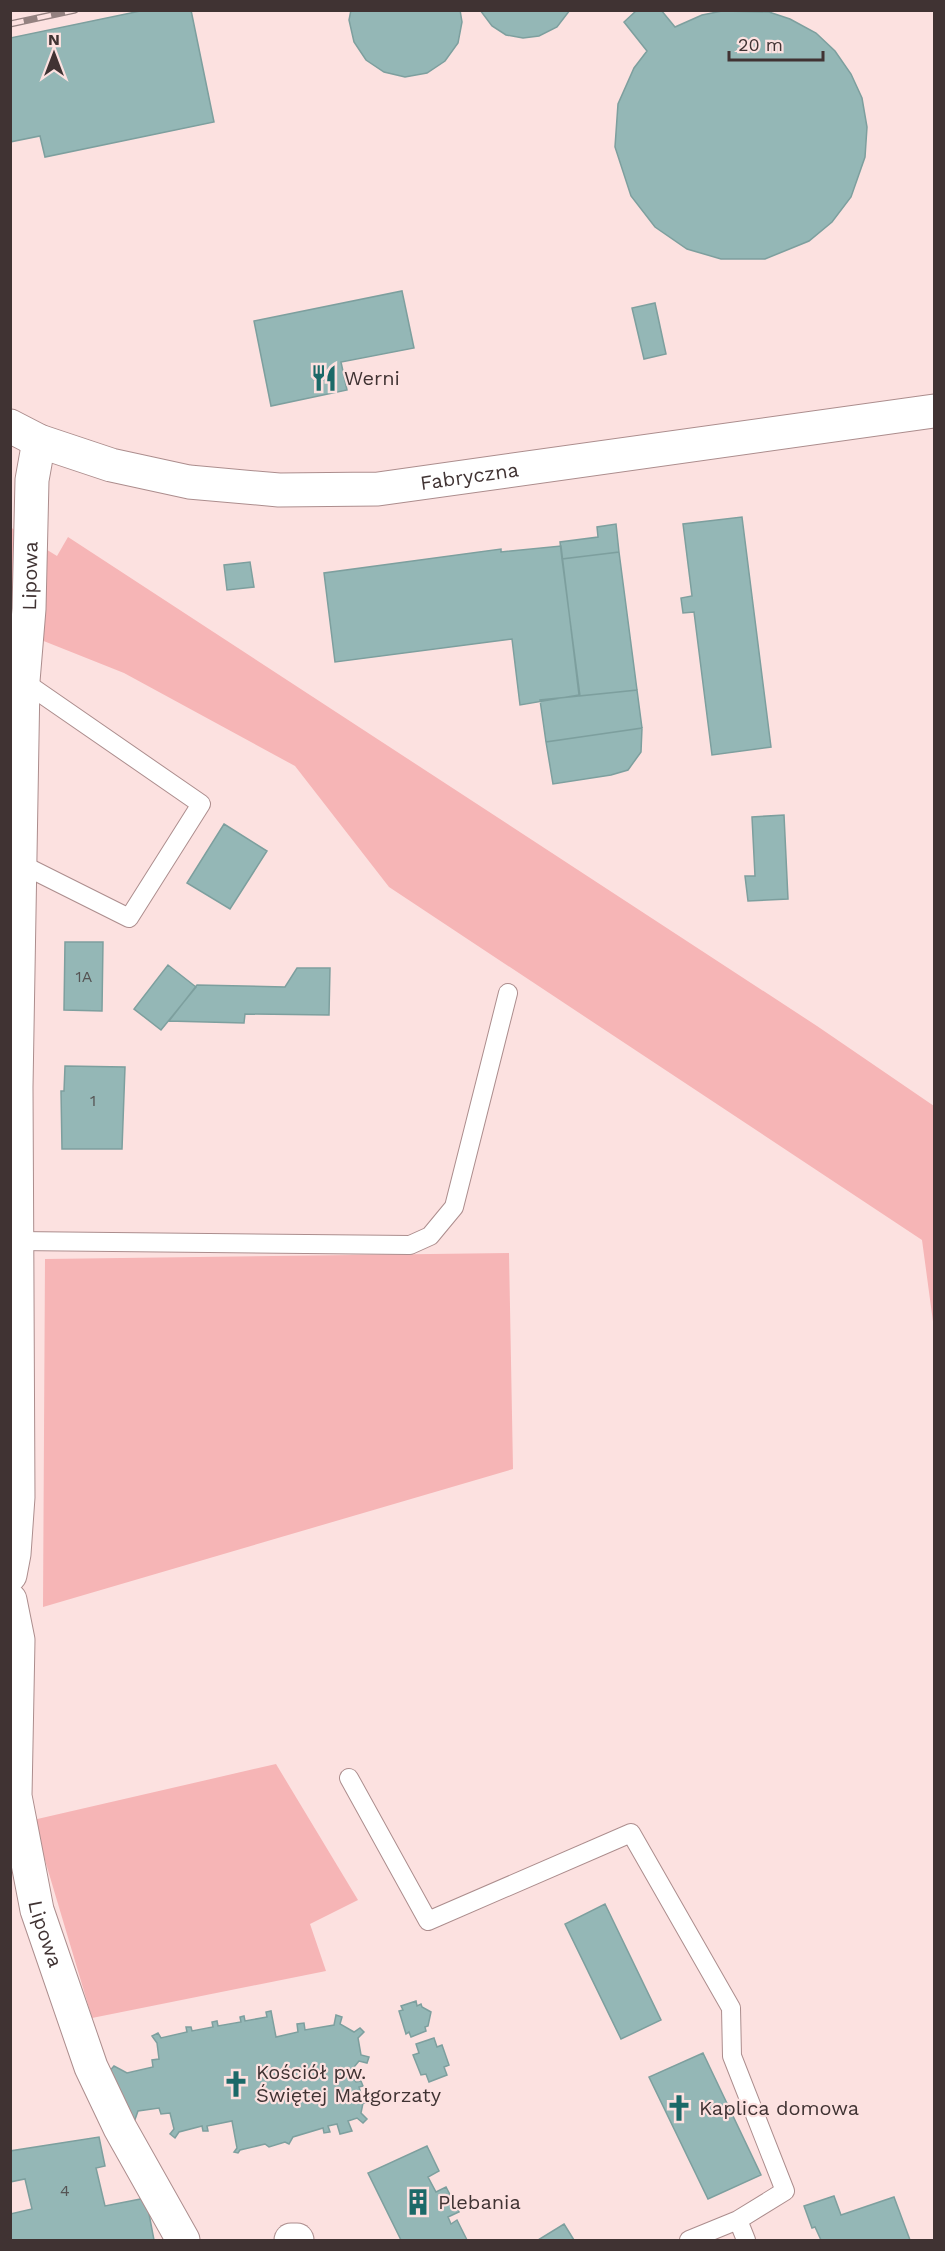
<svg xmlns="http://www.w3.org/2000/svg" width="945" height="2251" font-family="'Work Sans',sans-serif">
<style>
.green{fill:#f6b5b6}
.building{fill:#94b7b6;stroke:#7d9f9e;stroke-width:1.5}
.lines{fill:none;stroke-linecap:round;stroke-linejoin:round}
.service-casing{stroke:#ac8d8d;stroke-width:20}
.minor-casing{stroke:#ac8d8d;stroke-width:35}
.tertiary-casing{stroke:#ac8d8d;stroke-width:35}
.service{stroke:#fff;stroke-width:18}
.minor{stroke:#fff;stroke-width:33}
.tertiary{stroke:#fff;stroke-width:33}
.rail-casing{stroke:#948180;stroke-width:7}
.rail{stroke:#fce1e0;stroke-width:4.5;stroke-dasharray:14;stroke-linecap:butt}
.labels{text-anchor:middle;stroke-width:4.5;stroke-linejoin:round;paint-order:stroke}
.number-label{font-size:16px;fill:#555454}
.poi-label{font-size:20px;fill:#403333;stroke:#fce1e0;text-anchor:start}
.street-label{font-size:20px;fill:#403333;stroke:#fce1e0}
</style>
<rect width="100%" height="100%" fill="#fce1e0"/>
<path class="green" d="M10,527l47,29 11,-19 749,489 117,80v223l-12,-89 -533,-353 -94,-121 -171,-93 -113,-45z
M509,1253l4,216 -470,138 2,-348z
M276,1764l82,136 -48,24 16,47 -234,47 -59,-198z"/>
<path class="building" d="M145,10h46l23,112 -169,35 -5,-21 -30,6v-104z
M351,10h109l2,12 -4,21 -13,18 -18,12 -22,4 -21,-5 -18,-12 -12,-18 -5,-22z
M480,10h90l-13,17 -18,9 -16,2 -17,-3 -14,-9z
M637,10h24l14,17 27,-12 20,-4 47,1 21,7 26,14 19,18 16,23 11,24 5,29 -2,30 -14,40 -19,25 -23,19 -44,18h-44l-34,-10 -32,-22 -24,-31 -16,-49 3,-43 16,-36 13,-17 -23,-29z
M402,291l12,57 -73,14 6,28 -76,16 -17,-85z
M655,303l11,51 -22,5 -12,-51z
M742,517l29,230 -59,8 -18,-143 -11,1 -2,-15 11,-2 -9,-72z
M616,524l3,28 -57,7 -2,-17 38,-5 -1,-10z
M561,546l18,149 -59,10 -8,-66 -177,23 -11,-89 177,-24v3z
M619,552l18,138 -57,6 -18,-137z
M250,562l4,25 -27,3 -3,-25z
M637,690l5,38 -96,14 -6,-42z
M642,728l-1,24 -13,18 -17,5 -58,9 -7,-42z
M784,815l4,84 -40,2 -3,-25h10l-3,-59z
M224,824l43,27 -37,58 -43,-26z
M65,942h38l-1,69 -38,-1z
M168,965l28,22 -35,43 -27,-21z
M297,968h33l-1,47 -84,-1 -1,9 -75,-2 28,-36 88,2z
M65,1066l60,1 -3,82h-60l-1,-58h3z
M605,1904l56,116 -40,19 -56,-115z
M416,2001l1,5 4,-2 1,3 9,5 -3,14 -3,1 1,4 -15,6 -2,-5 -3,2 -7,-23 4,-1 -2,-4z
M271,2011l5,26 22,-5 -1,-8 7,-1 1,7 29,-5 2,-10 6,2 -2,7 14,8 6,-4 4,4 -6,6 3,17 8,2 -2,6 -8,-2 -10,12 7,9 5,-1 2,5 -4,1 3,10h7v6h-6l-2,10 6,6 -4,4 -6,-5 -9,3 4,10 -12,3 -3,-10 -9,2 2,6 -6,1 -1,-5 -30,9 -4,7 -4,-2 -16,5 -4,-3 -25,6 -2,3 -4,-1 3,-4 -5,-27 -25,5 1,5h-5l-1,-5 -23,6 -4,6 -5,-4 4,-5 -4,-16 -9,1 -2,-6 -21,3 -5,14 -26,-51 7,-8 13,7 26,-6 -1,-7 7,-1 -2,-16 -5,-7 6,-3 3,5 26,-6 -1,-5h5l1,4 21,-4 -1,-5 5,-1 1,5 23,-4 -1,-5 4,-1 1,5 22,-4 -1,-5z
M434,2038l3,9 5,-2 7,20 -5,2 3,8 -18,7 -3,-8 -5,1 -8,-20 6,-2 -3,-9z
M703,2053l58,122 -53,24 -59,-122z
M99,2137l6,29 -9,2 9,38 41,-8 8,42h-144v-26l22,-5 -7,-30 -15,3v-31z
M427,2146l12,25 -11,6 8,15 10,-5 13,25 -11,5 3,7 6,-4 10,20h-66l-33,-67z
M834,2196l7,19 53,-18 16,43h-89l-6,-13 -3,1 -8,-22z
M564,2224l10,16h-36z"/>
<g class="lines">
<defs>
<path id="service" d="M21,864l108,54 72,-114 -178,-123
M17,1241l393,4 20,-9 24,-29 54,-214
M349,1778l79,143 203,-88 100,175 1,48 53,135 -47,29 8,20
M689,2240l49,-20"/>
<g id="minor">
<path id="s1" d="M10,1575l4,-21 4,-57 -2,-410 7,-406 6,-72 3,-129 7,-39"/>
<path id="s2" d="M10,1600l8,40 -3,156 22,114 54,157 29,61 63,112"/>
<path d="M291,2240h6"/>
</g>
<g id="tertiary">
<path id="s3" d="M10,426l29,15 72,24 78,17 90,8 99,-1 556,-78"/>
</g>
</defs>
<use href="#service" class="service-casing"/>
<use href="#minor" class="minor-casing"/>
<use href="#tertiary" class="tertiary-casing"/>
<use href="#service" class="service"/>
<use href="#minor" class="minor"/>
<use href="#tertiary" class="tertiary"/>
<defs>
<path id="rail" d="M10,24l65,-14"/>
</defs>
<use href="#rail" class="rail-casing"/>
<use href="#rail" class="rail"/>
</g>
<defs>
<symbol id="restaurant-bare" viewBox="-9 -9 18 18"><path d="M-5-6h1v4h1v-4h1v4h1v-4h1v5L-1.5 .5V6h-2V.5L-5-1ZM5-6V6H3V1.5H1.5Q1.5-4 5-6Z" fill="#1c6968" stroke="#fce1e0" stroke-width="2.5" paint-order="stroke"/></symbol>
<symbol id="church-bare" viewBox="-9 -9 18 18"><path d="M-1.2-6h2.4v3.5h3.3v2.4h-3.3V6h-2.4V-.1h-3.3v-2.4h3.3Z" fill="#1c6968" stroke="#fce1e0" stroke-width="2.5" paint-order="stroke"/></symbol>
<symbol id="building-bare" viewBox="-9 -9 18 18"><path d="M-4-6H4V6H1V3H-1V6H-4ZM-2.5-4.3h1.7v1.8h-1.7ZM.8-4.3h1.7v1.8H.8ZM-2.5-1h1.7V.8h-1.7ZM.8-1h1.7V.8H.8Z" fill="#1c6968" stroke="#fce1e0" stroke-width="2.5" paint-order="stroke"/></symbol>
</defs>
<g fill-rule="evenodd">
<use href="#restaurant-bare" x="305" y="359" width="38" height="38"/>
<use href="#church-bare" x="217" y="2065" width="38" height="38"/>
<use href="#church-bare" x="660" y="2089" width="38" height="38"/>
<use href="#building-bare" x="399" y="2183" width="38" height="38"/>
</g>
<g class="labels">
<g class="number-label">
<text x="84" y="982">1A</text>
<text x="93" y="1106">1</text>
<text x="65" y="2196">4</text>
</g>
<g class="poi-label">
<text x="344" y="385">Werni</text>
<text x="256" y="2079">Kościół pw.<tspan x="256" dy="23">Świętej Małgorzaty</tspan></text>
<text x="699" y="2115">Kaplica domowa</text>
<text x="438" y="2209">Plebania</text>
</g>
<g class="street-label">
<text dy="7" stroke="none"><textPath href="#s3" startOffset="470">Fabryczna</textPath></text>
<text dy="7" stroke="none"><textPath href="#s1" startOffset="1000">Lipowa</textPath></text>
<text dy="7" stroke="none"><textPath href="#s2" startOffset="338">Lipowa</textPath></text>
</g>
</g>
<rect width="945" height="2251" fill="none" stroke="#403333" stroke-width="24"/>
<g transform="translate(54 54)" stroke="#fce1e0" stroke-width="4.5" paint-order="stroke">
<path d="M0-4.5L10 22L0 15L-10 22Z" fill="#403333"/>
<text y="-9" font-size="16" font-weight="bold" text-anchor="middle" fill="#403333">N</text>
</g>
<path d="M729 51v9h94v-9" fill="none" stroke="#403333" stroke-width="3"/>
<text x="738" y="51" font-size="18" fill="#403333" stroke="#fce1e0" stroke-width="4.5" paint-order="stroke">20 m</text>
</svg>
